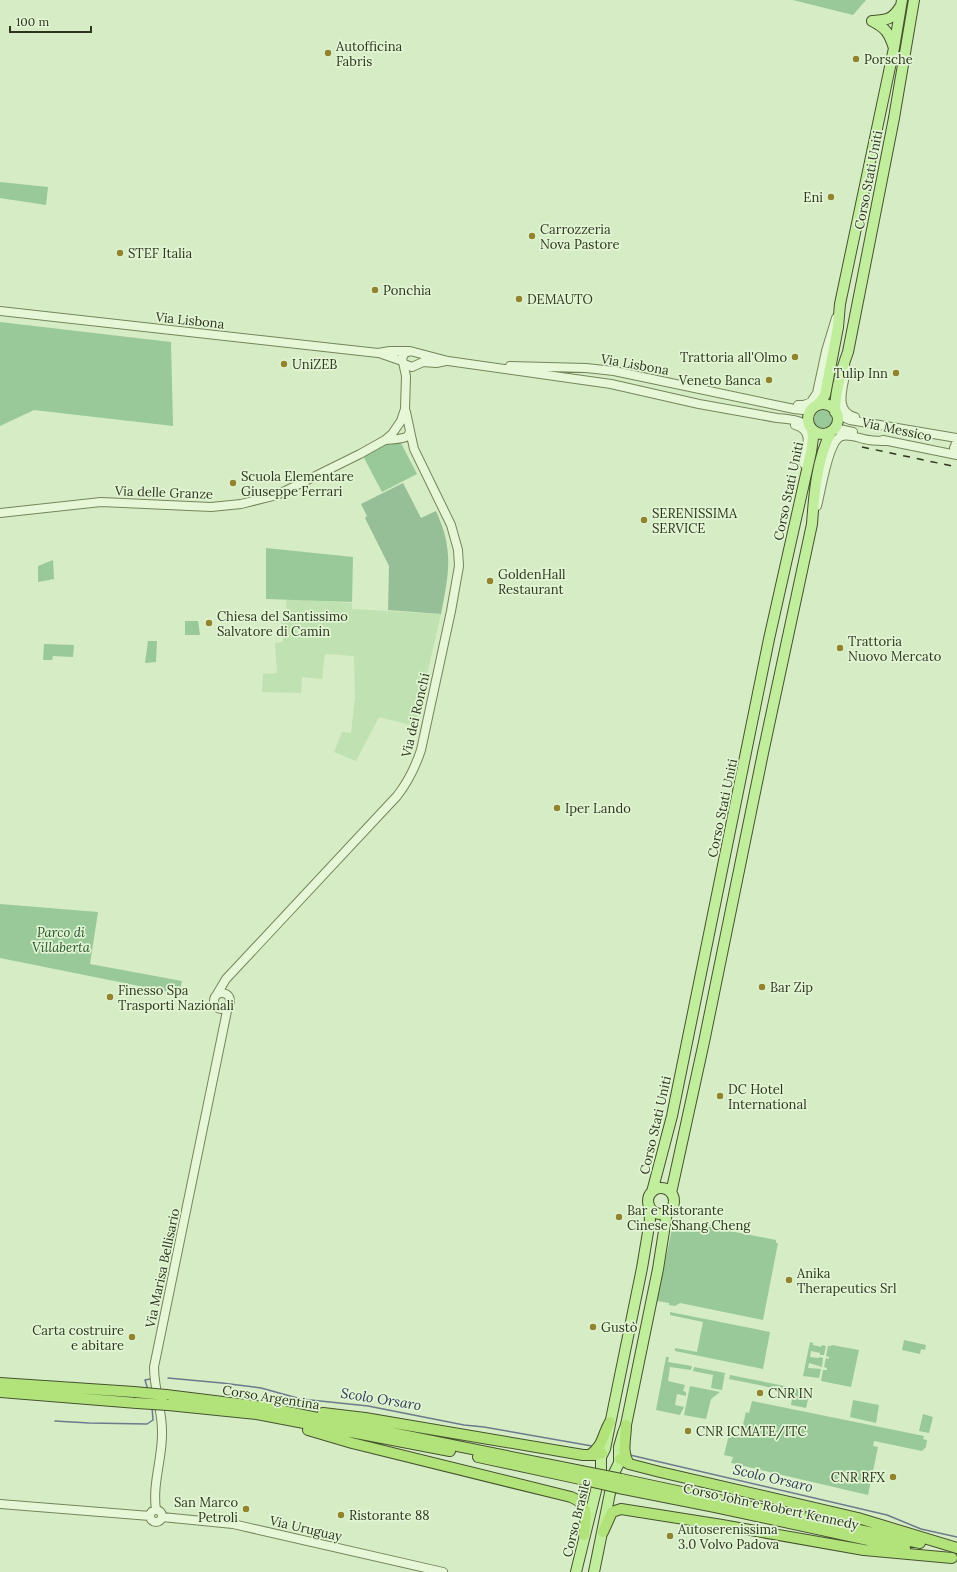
<svg xmlns="http://www.w3.org/2000/svg" width="957" height="1572" font-family="Lora,serif">
<style>
.farmland{fill:#c0e1b1}
.green{fill:#99c998}
.cemetery{fill:#97bf97}
.lines{fill:none;stroke-linecap:round;stroke-linejoin:round}
.stream{stroke:#6d798d;stroke-width:1.5}
.tertiary-casing{stroke:#75855b;stroke-width:10}
.primary-casing{stroke:#47532f;stroke-width:12}
.trunk-casing{stroke:#47532f;stroke-width:12}
.tertiary{stroke:#e5f7d6;stroke-width:8}
.primary{stroke:#c1ee9d;stroke-width:10}
.trunk{stroke:#b1e37a;stroke-width:10}
.rail{stroke:#2e361e;stroke-width:1.5;stroke-dasharray:7 7;stroke-linecap:butt}
.trunk-bridge-casing{stroke:#47532f;stroke-width:12;stroke-linecap:butt}
.trunk-bridge{stroke:#b1e37a;stroke-width:10}
.poi-dot{fill:#92832e;stroke:#e1f4d3;stroke-width:1.5}
.labels{text-anchor:middle;stroke-width:3.5;stroke-linejoin:round;paint-order:stroke}
.poi-label{font-size:13px;fill:#2e361e;stroke:#e1f4d3;text-anchor:start}
.street-label{font-size:13px;fill:#2e361e;stroke:#e1f4d3}
.park-label{font-size:13px;font-style:italic;fill:#26522b;stroke:#e1f4d3}
.water-label{font-size:14px;font-style:italic;fill:#2e3655;stroke:#e1f4d3}
</style>
<rect width="100%" height="100%" fill="#d5ecc4"/>
<path class="farmland" d="M286,599l66,4v6l89,5 -26,112 -36,-9 -23,44 -22,-9 8,-20 9,1 4,-35 -1,-42 -29,-2 -3,25 -20,-2 -1,16 -39,-1 1,-18 14,-1 -2,-30 8,-1 -2,-24 6,-2z"/>
<path class="green" d="M793,0h73l-13,15z
M0,182l48,5 -2,18 -46,-7z
M0,322l171,20 2,84 -139,-16 -34,16z
M814 419a9 9 0 1 1 18 0a9 9 0 1 1-18 0Z
M394,439l5,2 3,4 15,29 -35,18 -19,-36z
M266,548l87,9 -1,45 -86,-3z
M53,560l1,19 -16,3v-16z
M185,621h13l2,14h-15z
M148,641h9l-1,21 -11,1z
M44,644l30,1 -1,12 -20,-1 -1,4h-9z
M0,904l98,8 -8,52 92,17 -3,13 -179,-36z
M679,1221l97,19v3h2l-15,77 -83,-17 -5,3 -6,-1v-2l-12,-2 16,-77z
M670,1312l100,20 -7,37 -88,-18v-3l22,4 6,-30 -33,-7z
M904,1340l22,5 -1,5 -4,-1 -1,5 -18,-4z
M810,1342l3,1v2l8,2 1,-2 4,1 -2,9h-4v-2l-9,-2 -1,6 9,1 1,-1 3,1 -1,9 -13,-4 -1,5 13,1 -2,9 -16,-2z
M832,1345l27,5 -8,37 -30,-6 2,-11h4v-2l-3,-1 2,-9 3,1v-2l-3,-1 2,-10h3z
M666,1357h3l-1,5 24,4 -1,4 -21,-3 -2,14 17,4 -2,6 3,1v4l-9,-2 -2,11 9,2 -4,8 -24,-5z
M694,1367l31,6 -3,17 -11,-2 2,-13 -20,-4z
M730,1375l80,16 -4,17 -15,-3 2,-13 -64,-13z
M690,1386l30,6 -9,7 -5,20 -22,-4z
M853,1400l26,5 -3,18 -26,-6z
M752,1401l172,35 -1,3 4,1 -1,7 -4,4 -48,-10 -1,5 5,1 -10,48 -137,-32 2,-6 -9,-2 5,-20 11,2 6,-25 3,1z
M923,1414l10,3 -4,16 -10,-2z"/>
<path class="cemetery" d="M403,483l18,35 15,-7c18,39 13,62 5,103l-53,-4 1,-44 -24,-48 2,-2 -6,-12z"/>
<g class="lines">
<path class="stream" d="M168,1378l54,5 39,5 40,11 67,7 96,19 20,2 108,19
M148,1390l-3,-10 5,-1
M55,1421l34,2 58,1 6,-4 -1,-13
M630,1455l257,60 34,14 36,8"/>
<defs>
<path id="tertiary" d="M0,311l378,42 12,-2h18
M379,353l23,8
M404,364l8,3 11,-5 13,1 10,-2
M510,366l76,2 28,3 180,38 9,1 10,-2
M846,368c-1,16 -14,43 9,49
M798,405h6l7,-3 6,-9 9,-42 10,-33
M836,414l14,6 107,18
M795,425c20,5 11,24 9,39
M832,431l7,-2 14,3
M385,440c7,-1 17,0 23,-4l2,-5 -4,-19
M883,440l74,15
M957,441l-3,7 3,6
M817,506c4,-14 11,-67 25,-70 9,-2 19,3 27,4 7,1 13,1 19,1
M0,513l101,-11 110,5 30,-3 36,-9 83,-41 25,-14 7,-6 9,-13 4,-12 1,-33 -4,-18 3,-5 5,-2 38,10 163,23 88,20 78,14c12,1 23,2 33,9
M214 1001a8 8 0 1 1 16 0a8 8 0 1 1-16 0Z
M217,994l9,-15 171,-183c11,-14 18,-28 24,-46l30,-139 8,-45 -1,-16 -7,-25 -37,-76 -4,-18
M0,1504l150,12
M156,1510c-4,-27 7,-53 6,-79 0,-22 -8,-42 -8,-64l74,-361
M150 1516a6 6 0 1 1 12 0a6 6 0 1 1-12 0Z
M162,1517l71,7 210,48"/>
<path id="primary" d="M872,21c14,7 17,12 22,27
M872,21c14,-1 20,-1 28,-14
M808 419a15 15 0 1 1 30 0a15 15 0 1 1-30 0Z
M816,406l5,-5 4,-6 13,-68 2,-23 54,-256 8,-48
M835,412c0,-21 6,-41 13,-60l46,-234 20,-118
M648 1201a13 13 0 1 1 26 0a13 13 0 1 1-26 0Z
M652,1192l20,-76 97,-477 42,-187 2,-14 -1,-9
M671,1193l33,-151 59,-289 49,-229c2,-29 5,-66 19,-92
M576,1572l25,-102v-13l4,-8 37,-181 8,-48 -1,-15
M594,1572l20,-99 5,-10v-16l4,-14 3,-8 32,-156 9,-57"/>
<path id="trunk" d="M0,1383l134,9
M0,1392l137,11
M166,1395l97,12 318,64
M168,1405l89,9 193,37
M323,1413l42,5 218,37h12l7,-2
M626,1425c0,13 -5,27 3,39
M308,1430l44,13 219,54c20,8 14,21 13,38
M590,1455c14,-10 12,-20 20,-33
M478,1457l102,22
M620,1459l9,5 31,8 198,46 99,30
M621,1479l299,64
M619,1488l96,19 190,41
M603,1532l9,-20 9,-3 101,16 142,25 88,8"/>
</defs>
<use href="#tertiary" class="tertiary-casing"/>
<use href="#primary" class="primary-casing"/>
<use href="#trunk" class="trunk-casing"/>
<use href="#tertiary" class="tertiary"/>
<use href="#primary" class="primary"/>
<use href="#trunk" class="trunk"/>
<path class="rail" d="M862,447l95,20"/>
<defs>
<path id="trunk-bridge" d="M134,1392l32,3
M137,1403l31,2
M581,1471l40,8
M580,1479l39,9"/>
</defs>
<use href="#trunk-bridge" class="trunk-bridge-casing"/>
<use href="#trunk-bridge" class="trunk-bridge"/>
</g>
<g class="poi-dot">
<circle cx="328" cy="53" r="4"/>
<circle cx="856" cy="59" r="4"/>
<circle cx="831" cy="197" r="4"/>
<circle cx="532" cy="236" r="4"/>
<circle cx="120" cy="253" r="4"/>
<circle cx="375" cy="290" r="4"/>
<circle cx="519" cy="299" r="4"/>
<circle cx="795" cy="357" r="4"/>
<circle cx="284" cy="364" r="4"/>
<circle cx="896" cy="373" r="4"/>
<circle cx="769" cy="380" r="4"/>
<circle cx="233" cy="483" r="4"/>
<circle cx="644" cy="520" r="4"/>
<circle cx="490" cy="581" r="4"/>
<circle cx="209" cy="623" r="4"/>
<circle cx="840" cy="648" r="4"/>
<circle cx="557" cy="808" r="4"/>
<circle cx="762" cy="987" r="4"/>
<circle cx="110" cy="997" r="4"/>
<circle cx="720" cy="1096" r="4"/>
<circle cx="619" cy="1217" r="4"/>
<circle cx="789" cy="1280" r="4"/>
<circle cx="593" cy="1327" r="4"/>
<circle cx="132" cy="1337" r="4"/>
<circle cx="760" cy="1393" r="4"/>
<circle cx="688" cy="1431" r="4"/>
<circle cx="893" cy="1477" r="4"/>
<circle cx="246" cy="1509" r="4"/>
<circle cx="341" cy="1515" r="4"/>
<circle cx="670" cy="1536" r="4"/>
</g>
<g class="labels">
<g class="poi-label">
<text x="336" y="51">Autofficina<tspan x="336" dy="15">Fabris</tspan></text>
<text x="864" y="64">Porsche</text>
<text x="823" y="202" text-anchor="end">Eni</text>
<text x="540" y="234">Carrozzeria<tspan x="540" dy="15">Nova Pastore</tspan></text>
<text x="128" y="258">STEF Italia</text>
<text x="383" y="295">Ponchia</text>
<text x="527" y="304">DEMAUTO</text>
<text x="787" y="362" text-anchor="end">Trattoria all'Olmo</text>
<text x="292" y="369">UniZEB</text>
<text x="888" y="378" text-anchor="end">Tulip Inn</text>
<text x="761" y="385" text-anchor="end">Veneto Banca</text>
<text x="241" y="481">Scuola Elementare<tspan x="241" dy="15">Giuseppe Ferrari</tspan></text>
<text x="652" y="518">SERENISSIMA<tspan x="652" dy="15">SERVICE</tspan></text>
<text x="498" y="579">GoldenHall<tspan x="498" dy="15">Restaurant</tspan></text>
<text x="217" y="621">Chiesa del Santissimo<tspan x="217" dy="15">Salvatore di Camin</tspan></text>
<text x="848" y="646">Trattoria<tspan x="848" dy="15">Nuovo Mercato</tspan></text>
<text x="565" y="813">Iper Lando</text>
<text x="770" y="992">Bar Zip</text>
<text x="118" y="995">Finesso Spa<tspan x="118" dy="15">Trasporti Nazionali</tspan></text>
<text x="728" y="1094">DC Hotel<tspan x="728" dy="15">International</tspan></text>
<text x="627" y="1215">Bar e Ristorante<tspan x="627" dy="15">Cinese Shang Cheng</tspan></text>
<text x="797" y="1278">Anika<tspan x="797" dy="15">Therapeutics Srl</tspan></text>
<text x="601" y="1332">Gustò</text>
<text x="124" y="1335" text-anchor="end">Carta costruire<tspan x="124" dy="15">e abitare</tspan></text>
<text x="768" y="1398">CNR IN</text>
<text x="696" y="1436">CNR ICMATE/ITC</text>
<text x="885" y="1482" text-anchor="end">CNR RFX</text>
<text x="238" y="1507" text-anchor="end">San Marco<tspan x="238" dy="15">Petroli</tspan></text>
<text x="349" y="1520">Ristorante 88</text>
<text x="678" y="1534">Autoserenissima<tspan x="678" dy="15">3.0 Volvo Padova</tspan></text>
</g>
<g class="street-label">
<text transform="translate(868 180) rotate(-79)" y="5">Corso Stati Uniti</text>
<text transform="translate(190 320) rotate(6)" y="5">Via Lisbona</text>
<text transform="translate(635 364) rotate(10)" y="5">Via Lisbona</text>
<text transform="translate(897 429) rotate(12)" y="5">Via Messico</text>
<text transform="translate(788 491) rotate(-78)" y="5">Corso Stati Uniti</text>
<text transform="translate(164 492) rotate(2)" y="5">Via delle Granze</text>
<text transform="translate(415 715) rotate(-77)" y="5">Via dei Ronchi</text>
<text transform="translate(722 808) rotate(-78)" y="5">Corso Stati Uniti</text>
<text transform="translate(655 1125) rotate(-77)" y="5">Corso Stati Uniti</text>
<text transform="translate(162 1268) rotate(-78)" y="5">Via Marisa Bellisario</text>
<text transform="translate(271 1397) rotate(9)" y="5">Corso Argentina</text>
<text transform="translate(771 1506) rotate(12)" y="5">Corso John e Robert Kennedy</text>
<text transform="translate(576 1518) rotate(-76)" y="5">Corso Brasile</text>
<text transform="translate(306 1528) rotate(13)" y="5">Via Uruguay</text>
</g>
<g class="park-label">
<text x="61" y="937">Parco di<tspan x="61" dy="15">Villaberta</tspan></text>
</g>
<g class="water-label">
<text transform="translate(381 1399) rotate(9)" y="5">Scolo Orsaro</text>
<text transform="translate(773 1478) rotate(13)" y="5">Scolo Orsaro</text>
</g>
</g>
<path d="M10 26v6h81v-6" fill="none" stroke="#2e361e" stroke-width="2"/>
<text x="16" y="26" font-size="12" fill="#2e361e" stroke="#e1f4d3" stroke-width="3" paint-order="stroke">100 m</text>
</svg>
